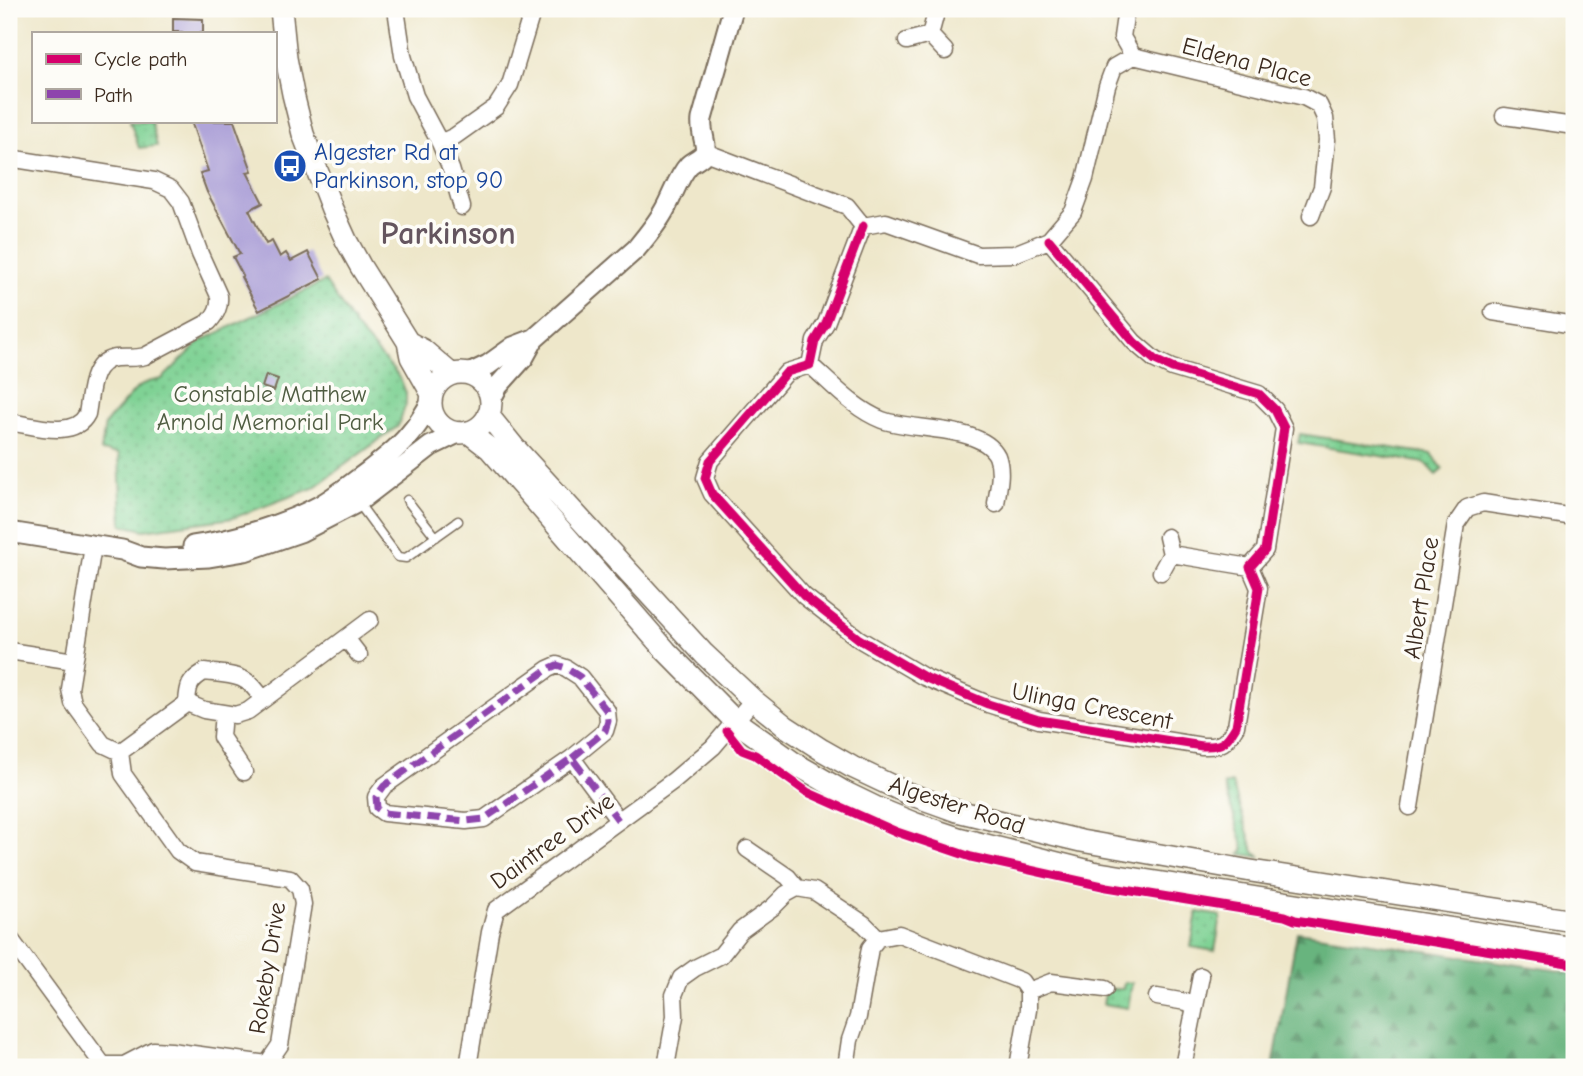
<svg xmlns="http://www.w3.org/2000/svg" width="1583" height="1076" font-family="'Comic Neue',sans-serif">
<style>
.green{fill:url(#green-dots);stroke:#5d7e59;stroke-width:2}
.forest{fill:url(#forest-firs);stroke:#516f4e;stroke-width:2}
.building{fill:#b0a5d9}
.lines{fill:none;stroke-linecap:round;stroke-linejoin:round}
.service-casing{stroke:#7a6c5a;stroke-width:11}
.minor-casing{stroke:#7a6c5a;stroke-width:19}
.tertiary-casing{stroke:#7a6c5a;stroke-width:23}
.secondary-casing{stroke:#7a6c5a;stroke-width:24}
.service{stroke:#fff;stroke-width:8}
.minor{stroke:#fff;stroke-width:16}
.tertiary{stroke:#fff;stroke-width:19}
.secondary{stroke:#fff;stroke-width:21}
.quiet{stroke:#8e44ad;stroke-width:7;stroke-dasharray:14 7;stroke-linecap:butt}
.cycleway-casing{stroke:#fdfcf7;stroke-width:13}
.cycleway{stroke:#d6006c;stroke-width:9}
.labels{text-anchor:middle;stroke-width:7;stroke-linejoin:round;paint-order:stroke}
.street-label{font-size:24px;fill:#3b2a1e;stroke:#fdfcf7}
.transit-label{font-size:24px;fill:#164399;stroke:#fdfcf7;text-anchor:start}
.park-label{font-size:24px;fill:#4f5c41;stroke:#fdfcf7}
.district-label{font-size:32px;font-weight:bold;fill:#64555f;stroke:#fdfcf7}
</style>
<defs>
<pattern id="green-dots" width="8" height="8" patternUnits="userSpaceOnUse" patternTransform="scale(1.75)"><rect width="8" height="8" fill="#7fd294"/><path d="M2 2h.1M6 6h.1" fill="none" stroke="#6fb47f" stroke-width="1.8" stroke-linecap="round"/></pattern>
<pattern id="forest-firs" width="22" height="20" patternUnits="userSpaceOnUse" patternTransform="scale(1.75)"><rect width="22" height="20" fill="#67b47e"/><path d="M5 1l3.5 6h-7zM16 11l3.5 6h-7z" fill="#569367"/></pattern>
</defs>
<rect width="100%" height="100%" fill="#fdfcf7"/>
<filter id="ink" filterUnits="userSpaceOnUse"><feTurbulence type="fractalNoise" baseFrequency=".0143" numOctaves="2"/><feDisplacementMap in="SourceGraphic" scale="14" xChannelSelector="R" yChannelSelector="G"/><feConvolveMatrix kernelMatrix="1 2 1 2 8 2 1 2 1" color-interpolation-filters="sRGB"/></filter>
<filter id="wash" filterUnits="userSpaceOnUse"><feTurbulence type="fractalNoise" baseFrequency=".00686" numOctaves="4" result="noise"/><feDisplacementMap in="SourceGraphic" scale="28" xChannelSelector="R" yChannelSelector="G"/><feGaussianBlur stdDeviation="1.57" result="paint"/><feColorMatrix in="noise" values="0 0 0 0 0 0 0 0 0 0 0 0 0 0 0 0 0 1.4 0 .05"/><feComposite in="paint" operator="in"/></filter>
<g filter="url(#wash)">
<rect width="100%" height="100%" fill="#eee7ca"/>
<path class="green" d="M130,121h21l6,25 -18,2z
M325,281l32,48 39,44 6,10 4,10v11l-8,22 -85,62 -80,30 -89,12 -22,-5 -3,-71 -18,-3 4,-27 32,-36 11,-6 14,-3 39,-38z
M1300,434l131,20 12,15 -7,6 -11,-12 -127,-20z
M1232,783l22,69 7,5 -21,-3 4,-5 -20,-64z
M1197,912l24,4 -6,35 -24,-4z
M1124,982l8,1 -4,25 -25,-4 3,-15h17z"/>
<path class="forest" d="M1297,932l277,41v94h-301z"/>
<g id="blocks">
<path class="building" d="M173,18l30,1v14h-25v-1h-5z
M191,121h43l18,50 -5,1 16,31 -14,7 17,34 6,-3 8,16 6,-4 5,8 17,-9 14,27 -63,32 -18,-34 2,-1 -10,-19 7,-3 -33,-62 -7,-19 8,-2z
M266,375l12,4 -4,12 -12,-4z"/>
</g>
</g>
<g filter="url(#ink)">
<use href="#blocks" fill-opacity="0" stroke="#7a6c5a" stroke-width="2"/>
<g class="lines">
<defs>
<path id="service" d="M407,500l29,37
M357,501l41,56 8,1 52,-37"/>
<path id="minor" d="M396,9l7,47 12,40 25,47 11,26 11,38
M930,35l7,-26
M907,41l23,-6 15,16
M1133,56l171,41 15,8 6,13 2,22 -5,47 -11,29
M1504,116l70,10
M440,143l15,-7 41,-29 14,-22 23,-76
M705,152l142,54 16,20 23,-4 92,33 36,-1 35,-14 24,-28 12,-33 22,-93 7,-19 19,-11 -11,-19 4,-28
M9,158l145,23 17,8 10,13 19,52 19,42c1,11 -3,18 -10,26l-64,34c-10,3 -19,1 -29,2 -26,3 -25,35 -29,56 -13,26 -55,11 -78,8
M863,226l-37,97 -11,18 -5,24 -23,7 -77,89 -5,17 7,16 92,102 55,43 65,38 64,27 51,16 163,26c20,1 24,-3 34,-20l23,-138 -9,-21 15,-17 19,-122 -9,-18 -16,-16 -87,-26 -17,-8 -21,-18 -85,-102
M1493,312l81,13
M810,365c22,19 44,44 72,55 29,11 100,5 115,36 6,15 1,33 -1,48
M93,546l-23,143 3,14 30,41 17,8 3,22 55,77 17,12 95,15 10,11 3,15 -23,141 -13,19 1,3
M1171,554l79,13
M1161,572l10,-18 -4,-17
M346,638l13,17
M9,651l65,10
M187,703c1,-17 2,-22 17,-31 26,3 44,1 58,27
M223,713l-2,24 23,35
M120,752l67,-49 17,7 31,5 13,-4 122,-91
M572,758l33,-27 3,-10 -1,-10 -27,-34 -14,-9 -9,-3 -9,4 -164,117 -8,11 1,11 7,5 82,8 18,-2 88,-61 46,62
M1410,807l46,-283 11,-16 16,-5 91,14
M747,849l41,28 9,11
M9,937l94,128
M1028,991l23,-9 54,7
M1157,997l29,5 8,3
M102,1067l1,-2h21l29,-15 18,1 96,13
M468,1067l22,-135 6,-22 177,-129 40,-34 40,-47
M666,1067l9,-51 -1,-21 7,-17 14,-10 26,-13 19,-24 33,-24 13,-13 11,-6 17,3 50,33 14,14
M846,1067l4,-27 8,-23 12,-69 8,-10 21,-4 122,47 7,10v19l-10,57
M1183,1067l18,-91"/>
<path id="tertiary" d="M469,374l19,-9 25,-18 21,-8 102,-90c10,-12 21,-25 29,-40 8,-14 13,-32 24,-44 5,-5 14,-7 16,-14 2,-7 -5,-20 -3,-32l31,-110
M491,399l7,-13 26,-29 10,-18
M9,532l113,18 19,7 23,2 45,-2 36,-6 55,-19 58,-30 73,-56 29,-14
M193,546c41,-6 91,-21 128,-41 17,-10 33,-23 49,-35 15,-12 31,-24 43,-40 7,-8 12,-18 18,-27"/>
<path id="secondary" d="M281,9l5,49 7,36 10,40 29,75 14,31 15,27 47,75 3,15 21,37
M408,342l15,8 28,24
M431 403a30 30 0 1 1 60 0a30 30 0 1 1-60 0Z
M488,415l26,32 190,207 49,46 32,26 37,24 30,17 55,26 50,18 124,30 170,30 323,50
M468,432l22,17 176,202 69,70 59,42 50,29 33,16 39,16 42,14 135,34 481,76"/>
</defs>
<use href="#service" class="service-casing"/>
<use href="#minor" class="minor-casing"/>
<use href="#tertiary" class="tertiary-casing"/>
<use href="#secondary" class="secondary-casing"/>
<use href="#service" class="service"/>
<use href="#minor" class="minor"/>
<use href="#tertiary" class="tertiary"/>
<use href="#secondary" class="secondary"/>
<path class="quiet" d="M572,758l33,-27 3,-10 -1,-10 -27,-34 -14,-9 -9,-3 -9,4 -164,117 -8,11 1,11 7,5 82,8 18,-2 88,-61 46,62"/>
<defs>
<path id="cycleway" d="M863,226l-37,97 -11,18 -5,24 -23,7 -77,89 -5,17 7,16 92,102 55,43 65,38 64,27 51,16 163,26c20,1 24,-3 34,-20l23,-138 -9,-21 15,-17 19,-122 -9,-18 -16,-16 -87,-26 -17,-8 -21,-18 -85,-102
M727,731l15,19 13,5 52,37 90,40 74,25 136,30 178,29 10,4 279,44"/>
</defs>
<use href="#cycleway" class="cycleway-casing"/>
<use href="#cycleway" class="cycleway"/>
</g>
</g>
<defs>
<symbol id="bus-disc" viewBox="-11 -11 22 22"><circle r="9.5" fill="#1a4fb4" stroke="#fdfcf7"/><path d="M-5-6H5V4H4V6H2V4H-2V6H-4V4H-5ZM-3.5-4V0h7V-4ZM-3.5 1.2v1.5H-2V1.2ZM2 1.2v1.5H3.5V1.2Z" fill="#fff"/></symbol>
</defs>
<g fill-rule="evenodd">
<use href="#bus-disc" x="271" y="147" width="38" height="38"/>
</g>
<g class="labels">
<g class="street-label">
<text transform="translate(1247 62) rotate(15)" y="8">Eldena Place</text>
<text transform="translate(1421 598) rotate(-81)" y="8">Albert Place</text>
<text transform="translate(1092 706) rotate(11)" y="8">Ulinga Crescent</text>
<text transform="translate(957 805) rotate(18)" y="8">Algester Road</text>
<text transform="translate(552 841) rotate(-36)" y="8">Daintree Drive</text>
<text transform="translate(267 968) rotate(-81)" y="8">Rokeby Drive</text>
</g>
<g class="transit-label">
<text x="314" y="160">Algester Rd at<tspan x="314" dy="28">Parkinson, stop 90</tspan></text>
</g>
<g class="park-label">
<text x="270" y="402">Constable Matthew<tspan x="270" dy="28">Arnold Memorial Park</tspan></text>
</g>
<g class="district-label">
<text x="448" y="244">Parkinson</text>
</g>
</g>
<rect width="1583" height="1076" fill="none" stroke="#fdfcf7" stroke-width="35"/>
<rect x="32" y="32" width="245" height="91" fill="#fdfcf7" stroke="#afa8a0" stroke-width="2"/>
<rect x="46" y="54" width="35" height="10" fill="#d6006c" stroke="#afa8a0" stroke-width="2"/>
<text x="94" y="66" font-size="21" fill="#3b2a1e">Cycle path</text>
<rect x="46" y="89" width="35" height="10" fill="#8e44ad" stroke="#afa8a0" stroke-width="2"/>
<text x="94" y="102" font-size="21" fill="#3b2a1e">Path</text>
</svg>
